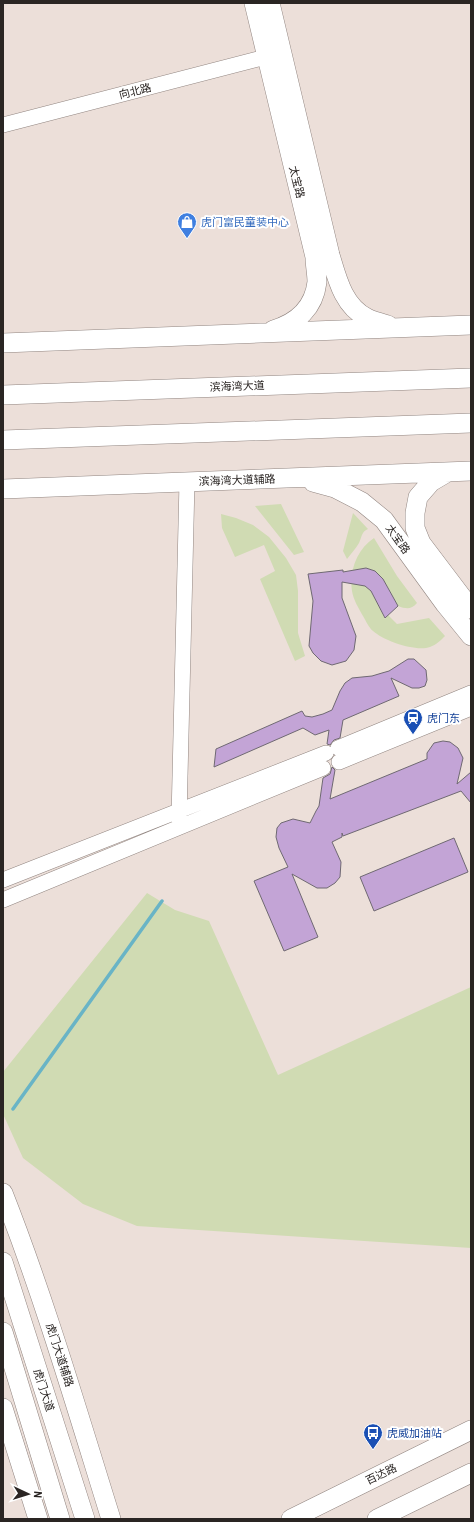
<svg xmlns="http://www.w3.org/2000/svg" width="474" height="1522" font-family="'Roboto Condensed','Noto Sans SC',sans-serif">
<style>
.green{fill:#d0dbb3}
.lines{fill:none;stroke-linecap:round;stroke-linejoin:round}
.stream{stroke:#69b4c6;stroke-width:3.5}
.building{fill:#c3a4d6;stroke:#6f6972}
.minor-casing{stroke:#918580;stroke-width:16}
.major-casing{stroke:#918580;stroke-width:20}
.minor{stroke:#fff;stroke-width:15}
.major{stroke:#fff;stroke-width:19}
.labels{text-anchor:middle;stroke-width:4;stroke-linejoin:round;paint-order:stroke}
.street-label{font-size:11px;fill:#2a2523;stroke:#fff}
.shop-label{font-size:11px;fill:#366cbe;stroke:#fff;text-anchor:start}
.transit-label{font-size:11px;fill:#164399;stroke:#fff;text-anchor:start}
</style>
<rect width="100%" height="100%" fill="#ecdfd9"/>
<path class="green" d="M281,504l23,48 -10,3 -39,-49z
M353,513l15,16c-7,3 -6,8 -9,14 -3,5 -8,11 -12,16l-4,-8z
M221,514l15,4 17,7 16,12 17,21 10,17 2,16v42l7,23 -10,5 -35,-82 15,-8 -11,-26 -29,12 -13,-29z
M374,538l23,38 20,27c-6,7 -11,6 -19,3 -7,-12 -16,-37 -33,-38 -3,0 -9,2 -12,2l18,21 14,28 3,-4 9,9 32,-6 16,18c-4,4 -9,9 -15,11 -14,5 -46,-6 -57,-16 -4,-3 -7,-10 -10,-15 -4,-7 -10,-17 -11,-25 -3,-20 5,-42 22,-53z
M147,893l28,17 34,11 69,154 193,-88v261l-334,-22 -54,-22 -60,-46 -20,-44v-42z"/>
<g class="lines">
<path class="stream" d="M13,1109l149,-208"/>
</g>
<path class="building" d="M366,568l9,3 8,8 15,27 -13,12 -14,-27 -6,-5 -23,-4v16l14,38 -2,14 -8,11 -14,4 -11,-4 -8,-8 -4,-7 4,-45 -5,-27 35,-4v2z
M408,659h6l12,11 1,10 -2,6 -6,2h-7l-21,-10 8,18 -56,24 -3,18 -6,2 -4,5 -3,-1 2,-14 -14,5 -12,-7 -89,39 2,-18 86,-38 3,5 7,1 11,-3 9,-4 8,-19 5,-8 7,-5 20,-2 10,-3 7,-2z
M443,741l7,1 8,6 5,10 -6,26 14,-12v31l-10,-12 -118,45 -1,-3v4l-10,5 9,20 -1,15 -5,6 -8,5h-10l-25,-14 26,63 -34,14 -30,-70 34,-14 -9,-19 -3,-11 1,-9 4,-5 12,-4 17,4 6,-12 3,-5 4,-28 7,-4 2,-7 3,3 -5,29 97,-40v-6l7,-10z
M454,838l14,34 -94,39 -14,-34z"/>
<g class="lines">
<defs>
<path id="minor" d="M3,125l263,-68
M338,748l133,-55
M339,762l132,-54
M179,819l8,-337
M3,880l323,-127
M3,900l320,-132"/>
<path id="major" d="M254,3l61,254c0,8 2,17 2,25 -3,26 -20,41 -44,48
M270,3l60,252c7,23 13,51 37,63 6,3 14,5 21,7
M3,343l468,-18
M3,395l468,-17
M3,440l468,-17
M448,472l-17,10 -13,15 -3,16v15l6,15 50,66
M313,482l22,6 27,14 22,18 61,84 26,32
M3,489l468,-18
M3,1193c42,107 74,217 108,326
M3,1262l82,257
M3,1332l57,187
M3,1408l35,111
M291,1519l180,-89
M377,1519l94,-46"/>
</defs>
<use href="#minor" class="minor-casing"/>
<use href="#major" class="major-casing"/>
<use href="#minor" class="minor"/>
<use href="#major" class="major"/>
</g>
<defs>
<symbol id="shop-pin" viewBox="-11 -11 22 30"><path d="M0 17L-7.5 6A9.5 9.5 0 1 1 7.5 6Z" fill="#3f7fe0" stroke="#fff"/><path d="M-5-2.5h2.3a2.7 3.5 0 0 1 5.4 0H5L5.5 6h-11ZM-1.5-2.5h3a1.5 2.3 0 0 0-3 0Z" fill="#fff"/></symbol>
<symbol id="station-pin" viewBox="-11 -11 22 30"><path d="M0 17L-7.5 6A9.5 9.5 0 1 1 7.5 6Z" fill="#1a4fb4" stroke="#fff"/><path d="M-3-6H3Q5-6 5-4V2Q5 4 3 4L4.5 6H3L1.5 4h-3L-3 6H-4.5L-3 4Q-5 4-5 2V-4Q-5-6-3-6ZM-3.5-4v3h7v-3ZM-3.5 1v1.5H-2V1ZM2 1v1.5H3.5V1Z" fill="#fff"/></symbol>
<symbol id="bus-pin" viewBox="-11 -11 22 30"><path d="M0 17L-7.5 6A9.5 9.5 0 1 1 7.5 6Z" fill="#1a4fb4" stroke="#fff"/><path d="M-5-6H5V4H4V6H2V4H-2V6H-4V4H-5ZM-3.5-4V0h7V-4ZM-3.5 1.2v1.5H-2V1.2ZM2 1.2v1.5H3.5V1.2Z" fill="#fff"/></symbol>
</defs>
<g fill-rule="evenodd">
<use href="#shop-pin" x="176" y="211" width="22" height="30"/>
<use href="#station-pin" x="402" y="707" width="22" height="30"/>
<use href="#bus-pin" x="362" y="1422" width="22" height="30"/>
</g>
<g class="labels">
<g class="street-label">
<text transform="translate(135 91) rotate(-14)" y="4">向北路</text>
<text transform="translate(297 182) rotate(76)" y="4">太宝路</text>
<text transform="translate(237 386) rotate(-2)" y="4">滨海湾大道</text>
<text transform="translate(237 480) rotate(-2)" y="4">滨海湾大道辅路</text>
<text transform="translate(398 539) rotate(55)" y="4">太宝路</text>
<text transform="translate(60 1355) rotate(72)" y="4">虎门大道辅路</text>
<text transform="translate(44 1390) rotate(72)" y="4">虎门大道</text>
<text transform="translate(381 1474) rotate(-26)" y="4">百达路</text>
</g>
<g class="shop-label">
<text x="201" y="226">虎门富民童装中心</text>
</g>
<g class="transit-label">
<text x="427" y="722">虎门东</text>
<text x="387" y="1437">虎威加油站</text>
</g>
</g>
<rect width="474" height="1522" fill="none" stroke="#2a2523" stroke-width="8"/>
<g transform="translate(28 1494) rotate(94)" stroke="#ffffff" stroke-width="3" paint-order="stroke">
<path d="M0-3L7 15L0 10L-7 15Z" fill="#2a2523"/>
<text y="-6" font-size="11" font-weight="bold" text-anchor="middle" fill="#2a2523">N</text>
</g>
</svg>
